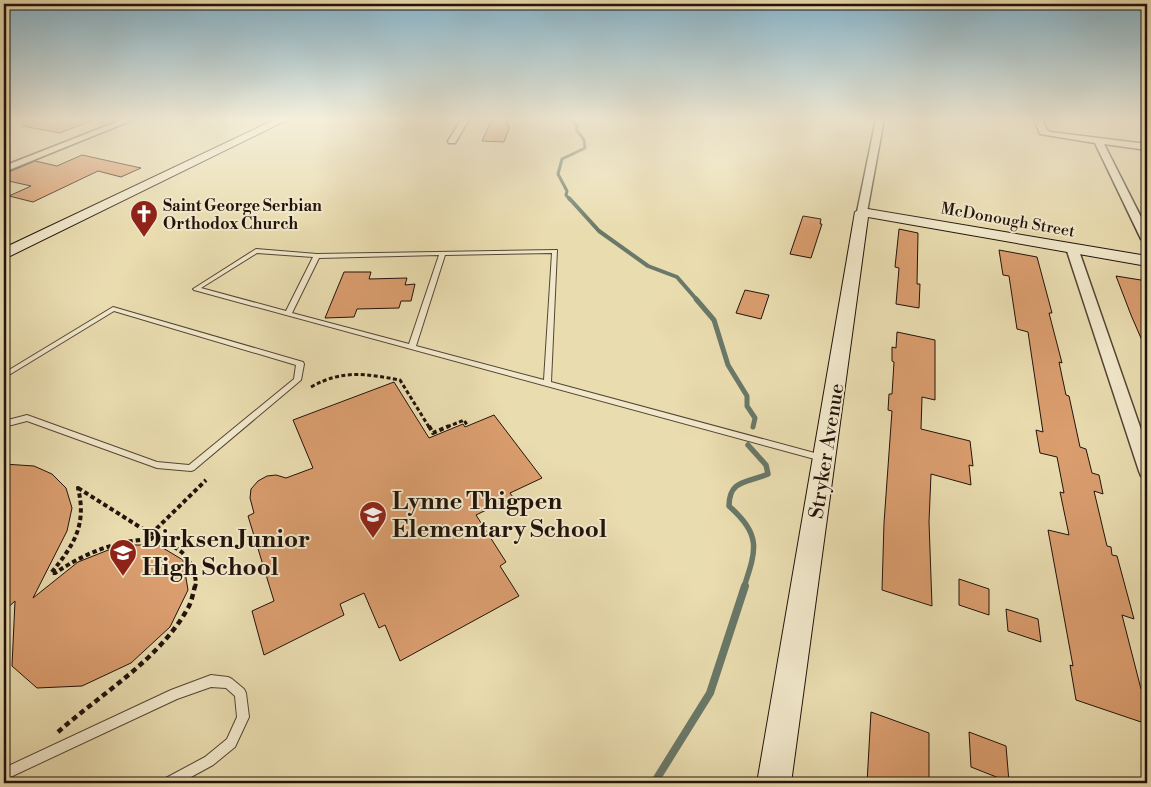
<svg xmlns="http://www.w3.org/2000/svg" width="1151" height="787" font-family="'Libre Bodoni',serif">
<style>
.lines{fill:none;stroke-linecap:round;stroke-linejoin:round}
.stream-far4{stroke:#697868;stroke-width:3}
.stream-far3{stroke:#697868;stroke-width:4}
.stream-far2{stroke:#697868;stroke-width:5}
.stream-far1{stroke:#697868;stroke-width:5.5}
.stream{stroke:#697868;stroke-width:8}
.building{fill:#da9d6e;stroke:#22130b}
.lane-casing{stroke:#544534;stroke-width:2}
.street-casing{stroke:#544534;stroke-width:3}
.secondary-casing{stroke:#22130b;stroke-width:2}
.path-far2{stroke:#22130b;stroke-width:3;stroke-dasharray:4 2.5;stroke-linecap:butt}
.path-far1{stroke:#22130b;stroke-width:4;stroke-dasharray:4.5 3;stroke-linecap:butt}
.path{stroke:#22130b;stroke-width:4.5;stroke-dasharray:5.5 4;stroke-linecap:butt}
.lane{fill:#f1e8cb;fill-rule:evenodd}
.street{fill:#f1e8cb;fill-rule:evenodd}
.secondary{fill:#f1e8cb;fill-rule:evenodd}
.labels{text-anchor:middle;stroke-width:4;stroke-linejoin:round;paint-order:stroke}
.far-poi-label{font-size:16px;font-weight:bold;fill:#22130b;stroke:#f1e8cb;text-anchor:start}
.far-street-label{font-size:16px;fill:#22130b;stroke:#f1e8cb}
.street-label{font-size:20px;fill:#22130b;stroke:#f1e8cb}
.near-poi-label{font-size:24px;font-weight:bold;fill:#22130b;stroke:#f1e8cb;text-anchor:start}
</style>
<rect width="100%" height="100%" fill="#e9dcaf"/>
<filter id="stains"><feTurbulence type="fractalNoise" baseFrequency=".004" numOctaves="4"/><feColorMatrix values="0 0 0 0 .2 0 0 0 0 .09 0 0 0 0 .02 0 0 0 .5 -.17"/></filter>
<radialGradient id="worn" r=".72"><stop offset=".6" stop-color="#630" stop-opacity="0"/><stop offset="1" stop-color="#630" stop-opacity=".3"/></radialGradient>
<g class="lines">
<path class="stream-far4" d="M536,119l35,1 7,6 -2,3 8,11 1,8 -23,11 -4,15 9,17 -1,4 4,5"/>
<path class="stream-far3" d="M569,198l30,33 49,35 29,11 20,23"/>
<path class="stream-far2" d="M696,299l18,21 14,45 19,31v10l8,12 -2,9"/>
<path class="stream-far1" d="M744,587c13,-39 17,-52 -15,-81 0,-27 19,-23 39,-32l-2,-9 -18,-20"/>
<path class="stream" d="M654,783l56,-90 35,-107"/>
</g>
<path class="building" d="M23,119h70v1l-33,13 -38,-7z
M491,121h18l-2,5h3l-6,16 -22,-1z
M82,155l59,13 -20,9 -23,-6 -65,31 -24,-6 22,-10 -27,-6v-6l31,-13 22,5z
M803,216l18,3 -1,5h2l-11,34 -21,-4z
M899,229l19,4 -1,51h3l-1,24 -23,-4 3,-36 -4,-1z
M999,250l38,7 15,56h-3l13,50 -3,-1 7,33 3,1 11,51 6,2 6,24 7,2 4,19 -9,-3 13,55 4,1 1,8 5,1 17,63 -12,-4 19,74 4,1 2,8v26l-71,-24 -6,-35 3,1 -25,-136 21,5 -9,-43 4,1 -7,-36 -17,-4 -4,-23 7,2 -15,-100 -11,-3 -8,-53 -6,-1z
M344,272h27l-2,7 38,-1 -2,7 10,-1 -4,17h-10l-2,7 -42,1 -3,8 -29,1z
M1116,276l31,5v71l-16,-37z
M745,290l24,5 -8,24 -25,-6z
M897,332l38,8v60l-13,-3 -1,32 49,12 3,25 -4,-1 2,20 -40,-11 -2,48 3,84 -50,-16 2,-67 8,-112 -4,-1 1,-16h3l2,-32 -2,-1v-14l4,1z
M394,382l35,56 34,-14 2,3 29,-12 48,63 -32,15 3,4 -37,18 30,47 -6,4 19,30 -119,65 -15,-36 -6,3 -15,-35 -24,11 4,11 -80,40 -12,-44 22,-10 -26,-85 6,-3 -4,-15 1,-9 7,-8 9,-5 9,-1 10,3 27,-10 -20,-48z
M4,464l30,2 18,8 14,14 6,20 -5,23 -34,67 45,-36 43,-17h37l25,15 5,30 -18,37 -39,36 -49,23 -45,2 -25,-22 3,-65 -11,10z
M959,579l30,10v26l-30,-10z
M1006,609l32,10 3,23 -33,-11z
M871,712l58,21v50h-62z
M969,732l37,14 3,36 -38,-15z"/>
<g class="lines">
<defs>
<path id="lane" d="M256,249l61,5 240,-4 -6,132 271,73 3,1 1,2 -1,2 -3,1 -628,-171 -1,-1zM257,253l56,4 -27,54 -85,-23zM552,253l-8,127 -128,-34 29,-91zM439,255l-30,89 -117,-31 27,-55z
M113,307l190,55 1,2 -3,16 -107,90 -3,1 -34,-3 -130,-47 -23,6v-6l23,-6 130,47 32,3 105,-86 2,-14 -182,-54 -110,67v-5z
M211,675l17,2 4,2 12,10 2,4 3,24 -14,30 -22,18 -33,18h-18l2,-4 41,-22 22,-18 10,-22 -2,-21 -9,-8 -15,-1 -34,12 -173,81v-12l167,-78z"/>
<path id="street" d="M124,119h11l-131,53v-6z
M457,119h9l2,2 -13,22h-6l-1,-2 12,-19z
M876,119h8l-17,93 -5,3 -5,-3z
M1034,119h8l5,11 3,2 97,12v6l-43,-6 43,85v13l-6,-3 -46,-96 -55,-9z
M1072,245l6,3 69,199v30l-6,-1 -2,-5 -73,-223z"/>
<path id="secondary" d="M276,119h13l-285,140v-11z
M862,208l285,48v10l-279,-49 -77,566h-34l98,-571z"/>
</defs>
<use href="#lane" class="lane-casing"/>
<use href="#street" class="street-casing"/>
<use href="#secondary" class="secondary-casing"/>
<path class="path-far2" d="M311,387c32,-18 55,-13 89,-7l29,47
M447,427l17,-7 3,5"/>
<path class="path-far1" d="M429,426l4,7 16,-7
M78,488l76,48 -3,3c-36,2 -66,14 -96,34h-4c23,-28 36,-48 27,-85z
M151,534l55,-54
M154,536c18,11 33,13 39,35 2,6 4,10 2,16"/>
<path class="path" d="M58,732c44,-39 101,-72 130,-124 4,-7 5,-15 7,-22"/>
<use href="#lane" class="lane"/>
<use href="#street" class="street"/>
<use href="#secondary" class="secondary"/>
</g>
<linearGradient id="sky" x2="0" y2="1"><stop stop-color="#88b7ce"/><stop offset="0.52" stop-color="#f5efdb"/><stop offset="1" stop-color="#f5efdb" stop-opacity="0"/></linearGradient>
<rect width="1151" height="229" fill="url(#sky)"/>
<defs>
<symbol id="church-pin" viewBox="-11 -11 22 30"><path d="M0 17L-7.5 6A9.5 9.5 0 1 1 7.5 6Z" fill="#8f2418" stroke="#f1e8cb"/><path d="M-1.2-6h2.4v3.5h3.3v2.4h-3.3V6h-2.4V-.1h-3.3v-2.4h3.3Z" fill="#fff"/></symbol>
<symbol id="school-pin" viewBox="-11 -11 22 30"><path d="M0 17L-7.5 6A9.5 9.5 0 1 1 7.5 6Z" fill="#8f2418" stroke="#f1e8cb"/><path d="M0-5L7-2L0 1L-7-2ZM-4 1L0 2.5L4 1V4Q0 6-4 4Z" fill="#fff"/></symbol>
</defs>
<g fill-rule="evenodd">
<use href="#church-pin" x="128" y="198" width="32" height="43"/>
<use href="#school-pin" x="357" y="499" width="32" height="43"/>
<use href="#school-pin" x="107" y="537" width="32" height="43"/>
</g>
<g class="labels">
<g class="far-poi-label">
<text x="163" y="211">Saint George Serbian<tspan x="163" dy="18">Orthodox Church</tspan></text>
</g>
<g class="far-street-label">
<text transform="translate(1008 219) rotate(10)" y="6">McDonough Street</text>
</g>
<g class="street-label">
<text transform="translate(826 451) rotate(-81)" y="7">Stryker Avenue</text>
</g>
<g class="near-poi-label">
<text x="392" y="509">Lynne Thigpen<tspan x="392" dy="28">Elementary School</tspan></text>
<text x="142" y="547">Dirksen Junior<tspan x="142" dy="28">High School</tspan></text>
</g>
</g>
<rect width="1151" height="787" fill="none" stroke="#e9dcaf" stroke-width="20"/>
<rect x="5" y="5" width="1141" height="777" fill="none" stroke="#22130b" stroke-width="2.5"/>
<rect x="10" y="10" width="1131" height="767" fill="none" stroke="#22130b"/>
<rect width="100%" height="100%" filter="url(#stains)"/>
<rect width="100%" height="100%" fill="url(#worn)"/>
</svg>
